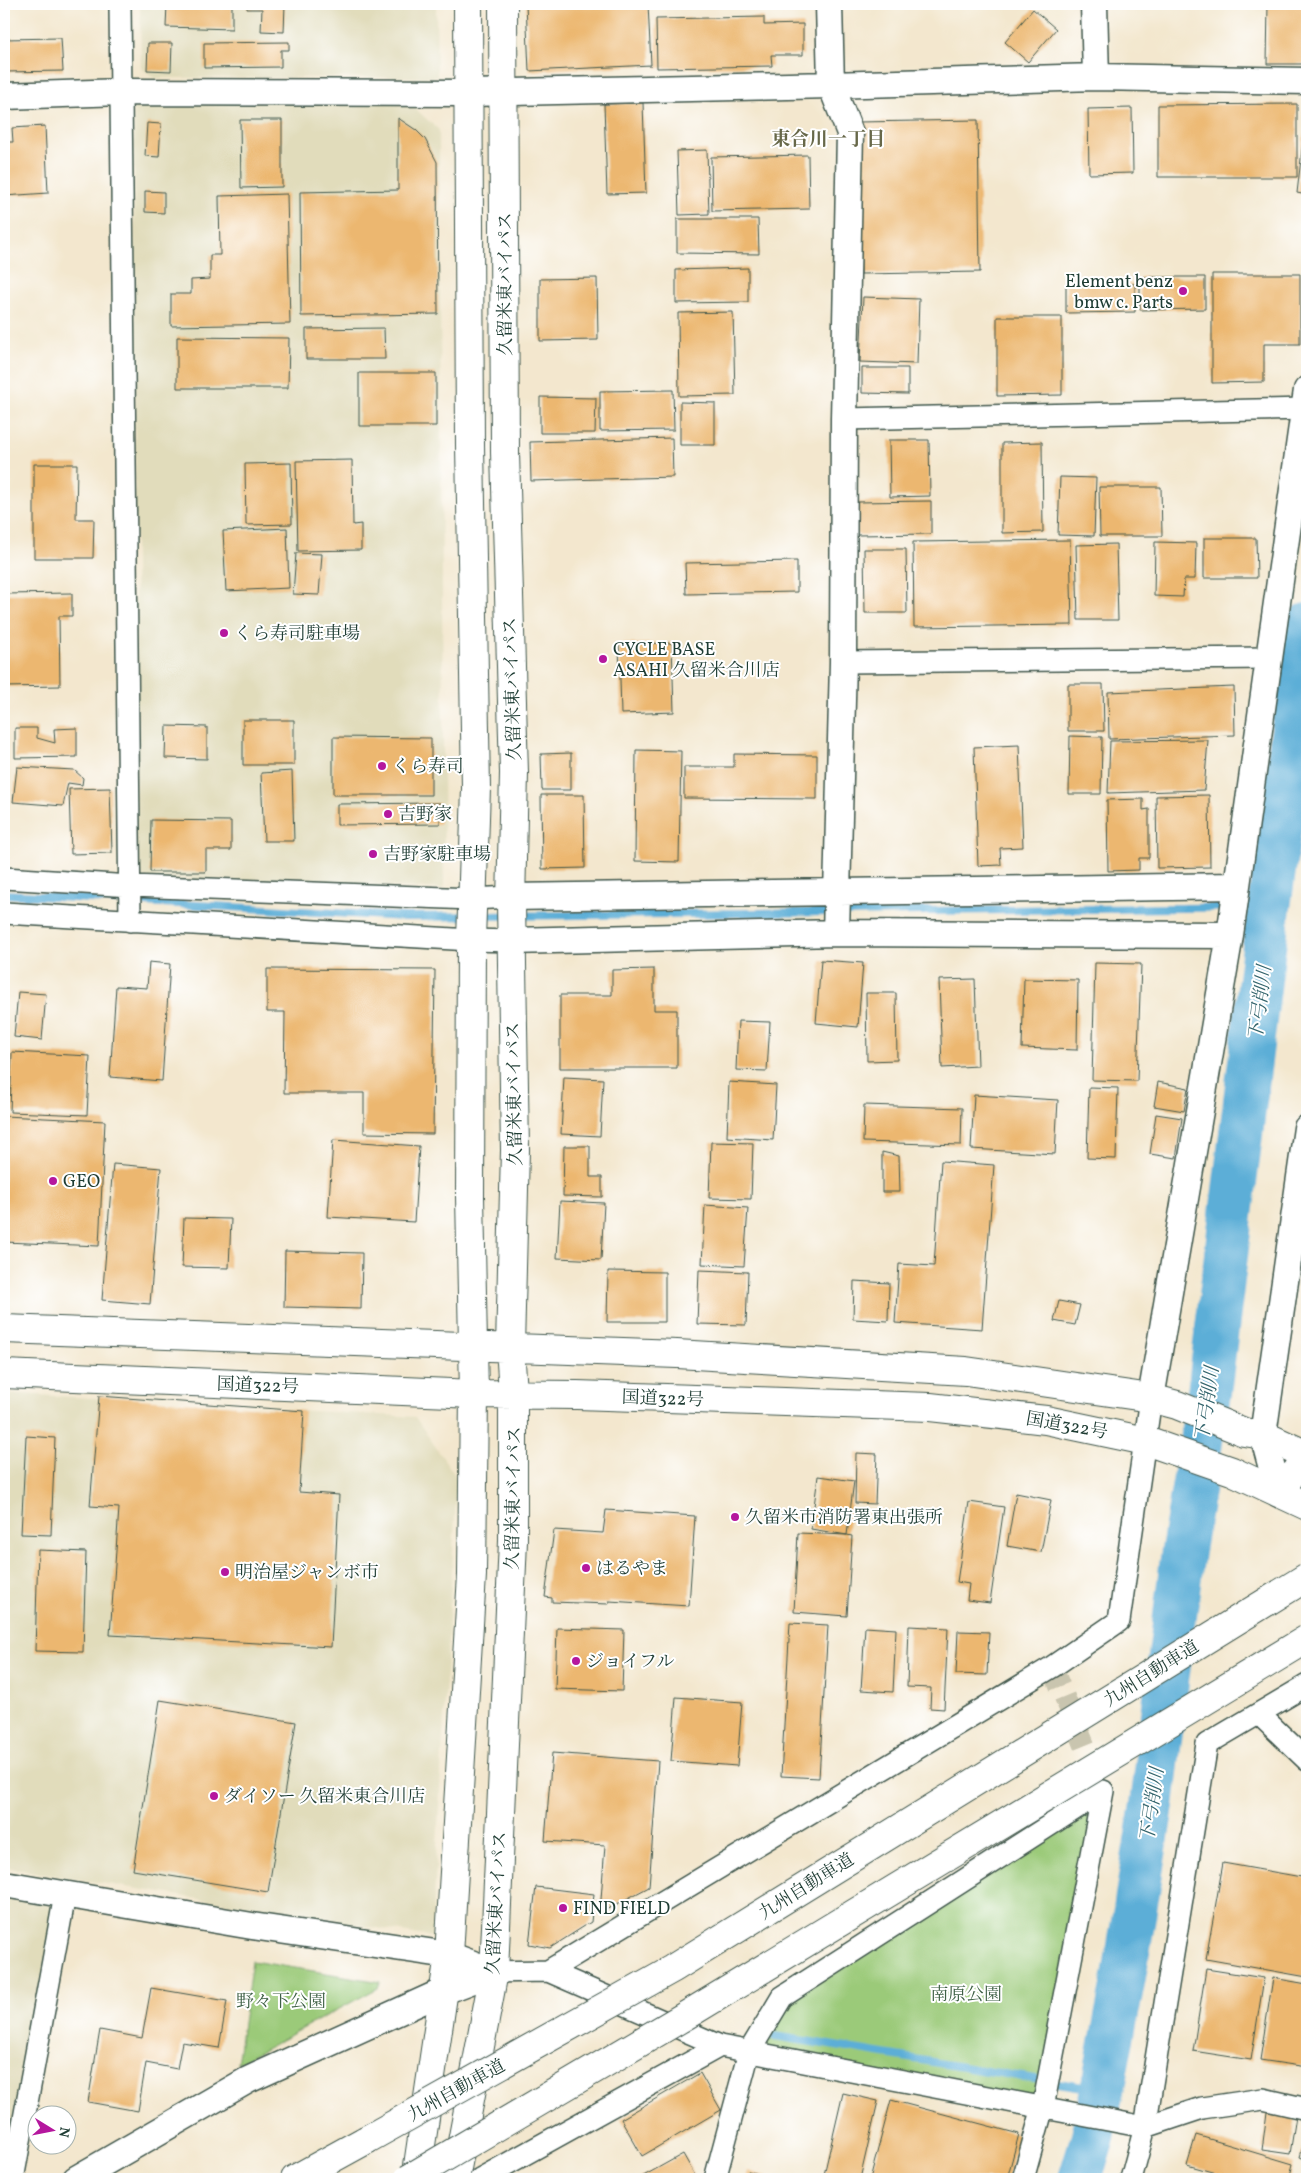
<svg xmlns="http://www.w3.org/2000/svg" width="1311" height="2183" font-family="Vollkorn,'Noto Serif JP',serif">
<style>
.built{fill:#e1dcbb}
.green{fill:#9bca79;stroke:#5d8456}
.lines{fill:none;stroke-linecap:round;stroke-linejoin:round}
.stream{stroke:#5baed7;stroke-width:8}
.river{stroke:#5baed7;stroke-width:44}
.building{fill:#ecb76f}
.minor-tunnel{stroke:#c9c5af;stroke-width:21;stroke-dasharray:21 11;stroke-linecap:butt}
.minor-casing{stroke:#3f564b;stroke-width:24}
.tertiary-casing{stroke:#3f564b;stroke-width:29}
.trunk-casing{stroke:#3f564b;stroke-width:30}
.motorway-casing{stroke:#3f564b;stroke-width:30}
.minor{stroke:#fff;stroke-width:21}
.tertiary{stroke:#fff;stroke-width:26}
.trunk{stroke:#fff;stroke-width:28}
.motorway{stroke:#fff;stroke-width:28}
.motorway-bridge-casing{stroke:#3f564b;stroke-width:30;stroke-linecap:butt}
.motorway-bridge{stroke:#fff;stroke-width:28}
.poi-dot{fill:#b5179e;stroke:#fff;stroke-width:2}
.labels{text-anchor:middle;stroke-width:4;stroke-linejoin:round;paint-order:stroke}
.poi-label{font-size:18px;fill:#1f3d34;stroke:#fff;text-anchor:start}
.street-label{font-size:18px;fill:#1f3d34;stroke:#fff}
.park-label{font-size:18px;fill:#3e6045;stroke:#fff}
.neighbourhood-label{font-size:19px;font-weight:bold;fill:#676849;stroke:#fff}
.water-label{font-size:19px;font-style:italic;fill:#34656d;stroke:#fff}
</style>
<rect width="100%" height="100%" fill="#fff"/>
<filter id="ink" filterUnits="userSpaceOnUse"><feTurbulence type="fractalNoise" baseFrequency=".02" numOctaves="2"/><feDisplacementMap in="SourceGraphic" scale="10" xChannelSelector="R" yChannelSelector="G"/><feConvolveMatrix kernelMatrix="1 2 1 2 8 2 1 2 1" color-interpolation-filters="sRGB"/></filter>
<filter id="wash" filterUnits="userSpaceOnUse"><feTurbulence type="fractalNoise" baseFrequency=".0096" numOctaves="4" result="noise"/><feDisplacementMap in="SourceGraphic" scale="20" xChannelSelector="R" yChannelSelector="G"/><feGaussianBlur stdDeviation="1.12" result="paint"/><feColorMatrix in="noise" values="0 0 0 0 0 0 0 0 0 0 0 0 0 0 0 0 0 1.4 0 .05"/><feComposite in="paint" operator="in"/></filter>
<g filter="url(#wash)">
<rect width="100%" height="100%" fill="#f3e7ce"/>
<path class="built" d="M140,4h296l1,73 -282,1 -14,-10z
M390,98l23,9 26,23 5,759 -308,-12 -2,-775z
M4,1393l411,24 42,61 -25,459 -428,-70z
M4,1892l53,8 -53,279z"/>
<path class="green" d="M1103,1791l-60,316 -294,-55 33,-55z
M252,1961l129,21 -3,6 -141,76z"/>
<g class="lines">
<path class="stream" d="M4,894l401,23 864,-10
M763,2034l338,56"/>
<path class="river" d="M1080,2179l13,-43 31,-159 28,-172 31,-255 26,-157 60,-486 38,-282"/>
</g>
<g id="blocks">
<path class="building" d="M167,4h65v25l-66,-2z
M247,4h38l-1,28 -23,-1 1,-22h-15z
M526,4h122l3,61 -122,6z
M1268,4h39v60h-40z
M1033,9l23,20 -28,33 -23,-20z
M764,17v8l39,-1v31h-32l1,11 -115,2 -1,-49z
M61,38l2,33 -59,1v-33z
M289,42v8h-8v17l-77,1v-25z
M148,43h24l-1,28 -24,-1z
M643,103l3,90 -39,1 -3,-90z
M1297,104v73h-139v-72z
M1132,108l1,65 -44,1 -1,-65z
M398,118l18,12 9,9 12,23 1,152 -137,2 -1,-124 98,-2z
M240,120h42v67l-41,1z
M978,120l2,152 -119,2 -3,-152z
M147,123l14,1 -2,33 -14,-1z
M45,126l3,67 -44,3v-54h9l-1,-14z
M1304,133l3,1v61l-10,-2z
M707,150l2,64 -30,1 -2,-64z
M808,155l1,54 -97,2 -1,-54z
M145,191l19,1v21l-19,-1z
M287,194l3,130 -119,2v-32h20v-14l19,-1v-24h10l-1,-59z
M677,219h81l1,35 -82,-1z
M748,268v34l-72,1v-33z
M1212,274h88v70h-36v38l-52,1z
M1140,277h65v32l-65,1z
M597,278l1,62 -58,1v-62z
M1066,284h69v28l-69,1z
M863,297l56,2 -2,65 -57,-2z
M733,312l2,83 -56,1 -1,-83z
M997,317h65v78l-65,1z
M384,328l1,31h-79v-30z
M177,337l112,1 -1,50h-111z
M862,368h46v26l-46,-1z
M359,373h77v53h-77z
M673,390l1,40 -74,1v-40z
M540,397l56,1 -1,35h-55z
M680,402l35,1v42h-35z
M672,438l1,39 -142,4 -1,-39z
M889,440h40l1,56 -40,1z
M1042,442l1,90 -41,1v-90z
M352,460l1,65 8,-1v26l-63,1 -2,-90z
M291,463l1,61 -46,1 -1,-61z
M34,464h43l-1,55h18l-1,39h-59z
M1060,477l36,1 -2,58 -36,-1z
M1099,487h62l1,49h-62z
M931,501v33l-74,1v-33z
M287,528l2,60 -63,3 -3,-60z
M1204,538h52l1,40h-53z
M1070,540l2,85 -158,2 -1,-85z
M1155,542l41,1 -1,36h-11l-1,18 -29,-1z
M1116,544l2,76h-40l-2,-75z
M864,549h42l1,64h-42z
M296,553l26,1 -3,41 -26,-1z
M797,561v31l-111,2 -1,-31z
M72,593v23h-13l1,70 -56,1v-93z
M672,643l2,69 -53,2 -2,-70z
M1068,684h35l1,47h-36z
M1234,687l1,48 -126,4 -1,-47z
M243,720h51v45h-51z
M166,726l41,1v32l-42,-1z
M15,728h22v10l18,5 -1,-14 23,-1v29l-62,1z
M1070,736l32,1 -1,57h-32z
M333,737l98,1v57h-98z
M1208,740l-4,50 -96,3 2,-52z
M1019,745l4,102 -23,1 1,17 -23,1 -4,-119z
M636,750l45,1 -2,111 -44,-1z
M571,753v37h-29l-1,-36z
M734,754l83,1v44l-133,-1v-31h50z
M17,767l57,3 9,8 -1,7 -14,-2 -5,23 -50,-4z
M292,771l2,70h-30l-3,-68z
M110,788l2,65 -41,1 -2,-65z
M541,795h43l1,73 -43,1z
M1209,795l1,72 -53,1 -1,-72z
M1143,799v11l6,-1v49h-10v12l-31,1 -1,-71z
M440,803v21l-103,1v-21z
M151,820l80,1v29h-25v22h-56z
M821,960l42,3 -5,64 -42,-4z
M149,962l21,2 -8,117 -52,-4 6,-91 31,2z
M1095,963l46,1 -4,117 -45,-1z
M267,969l168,1 -2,164 -69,-1v-40h-80l1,-81h-18z
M654,969v41h23v58h-117v-73h52v-25z
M975,979l3,87 -36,2 -3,-88z
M1024,979l54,1 -1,70 -55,-2z
M18,992l28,2 -4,46 -28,-3z
M866,993h30l1,67 -30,1z
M738,1021l32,1 -3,49 -31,-1z
M12,1052l78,4 -3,59 -77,-3z
M564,1077l39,2 -3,57 -39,-2z
M729,1082l47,3 -3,55 -46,-3z
M1158,1082l30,6 -4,23 -30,-5z
M1089,1087l29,1 -2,71 -29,-1z
M974,1095l84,5 -3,54 -84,-5z
M864,1105l98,3 -1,37 -98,-3z
M1156,1114l26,4 -6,40 -26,-4z
M4,1116l101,5 -6,125 -95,-4z
M333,1140l86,6 -5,76 -86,-5z
M711,1142l42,1 -2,56 -42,-1z
M564,1146h26v31h12v20l-39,-1z
M882,1152l17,4 1,36h-18z
M941,1161l53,4 -12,164 -87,-6 4,-59 35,2z
M113,1164l48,4 -11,136 -48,-4z
M560,1201l44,2 -3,57 -44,-2z
M705,1205l43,3 -4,58 -42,-2z
M184,1218l47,1 -2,49 -47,-1z
M285,1251l77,2 -1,56 -77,-2z
M699,1270l49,2 -2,53 -49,-1z
M608,1271l57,1v50h-58z
M854,1281l35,2 -1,38 -35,-2z
M1059,1301l21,4 -5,20 -21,-4z
M99,1396l205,15 -5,81 40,3 -8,152 -221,-12 9,-127 -29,-2z
M26,1436l29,2 -4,97 -30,-1z
M856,1453l21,1 -2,50 -20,-1z
M818,1476l36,5 -7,54 5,1 -5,80 -53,-4 4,-79 49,2 -36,-6z
M1016,1493l35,7 -10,52 -34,-6z
M969,1502l35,5 -14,96 -23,-3 2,-16 -12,-2z
M606,1510l89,6 -6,90 -80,-5v3l-57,-2v-4l-7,-1 9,-67 49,3z
M38,1550l48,2 -3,100 -48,-1z
M790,1623l38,2 -9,153 -38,-2z
M909,1626l39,2 -4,81 -14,-1 1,-20 -24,-1z
M865,1627l31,2 -3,63 -32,-2z
M557,1628l67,2 -2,61 -67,-2z
M958,1631l31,1 -2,43 -31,-1z
M676,1697l66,5 -5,64 -66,-5z
M160,1700l136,22 -28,170 -135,-22z
M552,1753l106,8 -9,126 -49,26 5,-68 -60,-4z
M1223,1863l84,15v99l-101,-18z
M536,1887l58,7 -3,28 -41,26 -21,-4z
M1206,1969l58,9 -13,82 -58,-9z
M1273,1978l34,6v83l-47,-7z
M151,1988l76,13 -8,47 -37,-6 -5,27 -31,-6 -8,48 -50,-9 12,-72 42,8z
M700,2073l21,37 -79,46 -21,-37z
M843,2093l35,8 -18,78h-37z
M891,2100l128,34 -12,45h-137z
M1267,2112l29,4 -6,38 -28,-4z
M1307,2133v27l-7,-3z
M1196,2135l97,29 -4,15h-52l-50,-14z
M683,2154l14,25h-59z
M748,2171l28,8h-30z"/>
</g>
</g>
<g filter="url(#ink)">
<use href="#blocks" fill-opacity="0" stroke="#3f564b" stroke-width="1"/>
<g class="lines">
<path class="minor-tunnel" d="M1052,1667l48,115"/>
<defs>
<path id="minor" d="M120,4l10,917
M844,419l461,-10
M843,662l426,-4
M4,878l127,8 341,13 39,-2
M4,913l467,27 41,1
M1259,1714l48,46
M548,1971l172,75
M494,1972l54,-1 504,-304 67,-46 32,-223
M13,2179l52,-284
M480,2179l240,-133 425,81 57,-19 61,-9 44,10
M715,2179l34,-127 33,-55 321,-206 -60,316 -20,72
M1131,2179l14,-52 62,-383 100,-59"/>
<path id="tertiary" d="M829,4l2,81 19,48 -6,286 -1,243 -7,271
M1094,4l2,73
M4,96l118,-4 347,1 362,-8 265,-8 211,4
M511,897l725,-11
M512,941l324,-8 394,2
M1151,1398l79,-463 77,-545
M1279,1494l-16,-59 44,-307
M1279,1494l28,-39
M4,1884l248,42 197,29 45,17
M76,2179l172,-99 196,-89 50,-19"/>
<path id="trunk" d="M4,1329l673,25 289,17 185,27 26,7 67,27 19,3 44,20
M4,1374l470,20 103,1 353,12 116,13 100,21 86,30 75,35
M416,2179l33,-224 23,-380 2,-181 -4,-198 1,-256 5,-152 -6,-343 -2,-441
M455,2179l39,-207 19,-431v-148l-3,-46 5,-197 -4,-248 3,-129 -9,-321 -2,-448"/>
<path id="motorway" d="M295,2179l71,-39"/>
</defs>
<use href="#minor" class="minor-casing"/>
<use href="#tertiary" class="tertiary-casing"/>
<use href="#trunk" class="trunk-casing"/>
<use href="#motorway" class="motorway-casing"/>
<use href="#minor" class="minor"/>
<use href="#tertiary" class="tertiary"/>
<use href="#trunk" class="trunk"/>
<use href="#motorway" class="motorway"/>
<defs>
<path id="motorway-bridge" d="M366,2140l306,-171 635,-392
M408,2179l282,-166 617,-374"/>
</defs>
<use href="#motorway-bridge" class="motorway-bridge-casing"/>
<use href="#motorway-bridge" class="motorway-bridge"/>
</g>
</g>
<g class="poi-dot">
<circle cx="1183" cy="291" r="5"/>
<circle cx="224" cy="633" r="5"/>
<circle cx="603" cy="659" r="5"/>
<circle cx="382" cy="766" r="5"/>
<circle cx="388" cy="814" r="5"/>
<circle cx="373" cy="854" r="5"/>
<circle cx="53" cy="1181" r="5"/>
<circle cx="735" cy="1517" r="5"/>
<circle cx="586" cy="1568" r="5"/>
<circle cx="225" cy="1572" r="5"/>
<circle cx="576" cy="1661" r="5"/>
<circle cx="214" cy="1796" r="5"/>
<circle cx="563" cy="1908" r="5"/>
</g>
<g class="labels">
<g class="poi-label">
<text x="1173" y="287" text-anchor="end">Element benz<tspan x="1173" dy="21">bmw c. Parts</tspan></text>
<text x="234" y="639">くら寿司駐車場</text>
<text x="613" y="655">CYCLE BASE<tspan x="613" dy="21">ASAHI 久留米合川店</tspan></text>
<text x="392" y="772">くら寿司</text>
<text x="398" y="820">吉野家</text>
<text x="383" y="860">吉野家駐車場</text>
<text x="63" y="1187">GEO</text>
<text x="745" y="1523">久留米市消防署東出張所</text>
<text x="596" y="1574">はるやま</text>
<text x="235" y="1578">明治屋ジャンボ市</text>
<text x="586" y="1667">ジョイフル</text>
<text x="224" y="1802">ダイソー 久留米東合川店</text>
<text x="573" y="1914">FIND FIELD</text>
</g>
<g class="street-label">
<text transform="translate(505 284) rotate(-90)" y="6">久留米東バイパス</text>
<text transform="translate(512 689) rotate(-92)" y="6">久留米東バイパス</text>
<text transform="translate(514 1094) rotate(-91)" y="6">久留米東バイパス</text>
<text transform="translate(258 1385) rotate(2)" y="6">国道322号</text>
<text transform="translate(663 1398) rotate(2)" y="6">国道322号</text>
<text transform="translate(1067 1425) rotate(10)" y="6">国道322号</text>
<text transform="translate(513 1498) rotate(-89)" y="6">久留米東バイパス</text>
<text transform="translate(1151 1673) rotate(-32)" y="6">九州自動車道</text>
<text transform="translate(806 1886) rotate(-32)" y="6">九州自動車道</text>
<text transform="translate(496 1903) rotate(-87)" y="6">久留米東バイパス</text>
<text transform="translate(456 2090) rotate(-29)" y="6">九州自動車道</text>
</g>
<g class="park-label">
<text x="966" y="2000">南原公園</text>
<text x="281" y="2007">野々下公園</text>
</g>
<g class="neighbourhood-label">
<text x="828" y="145">東合川一丁目</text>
</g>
<g class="water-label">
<text transform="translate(1259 1003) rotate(-83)" y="7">下弓削川</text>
<text transform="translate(1206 1404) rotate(-82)" y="7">下弓削川</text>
<text transform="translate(1151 1805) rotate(-82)" y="7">下弓削川</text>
</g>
</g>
<rect width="1311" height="2183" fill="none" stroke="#fff" stroke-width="20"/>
<g transform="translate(52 2130) rotate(100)"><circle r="24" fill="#ffffff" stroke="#a5b1ae"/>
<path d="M0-4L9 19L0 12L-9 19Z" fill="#b5179e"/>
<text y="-8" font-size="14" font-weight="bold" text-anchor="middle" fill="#1f3d34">N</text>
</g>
</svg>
